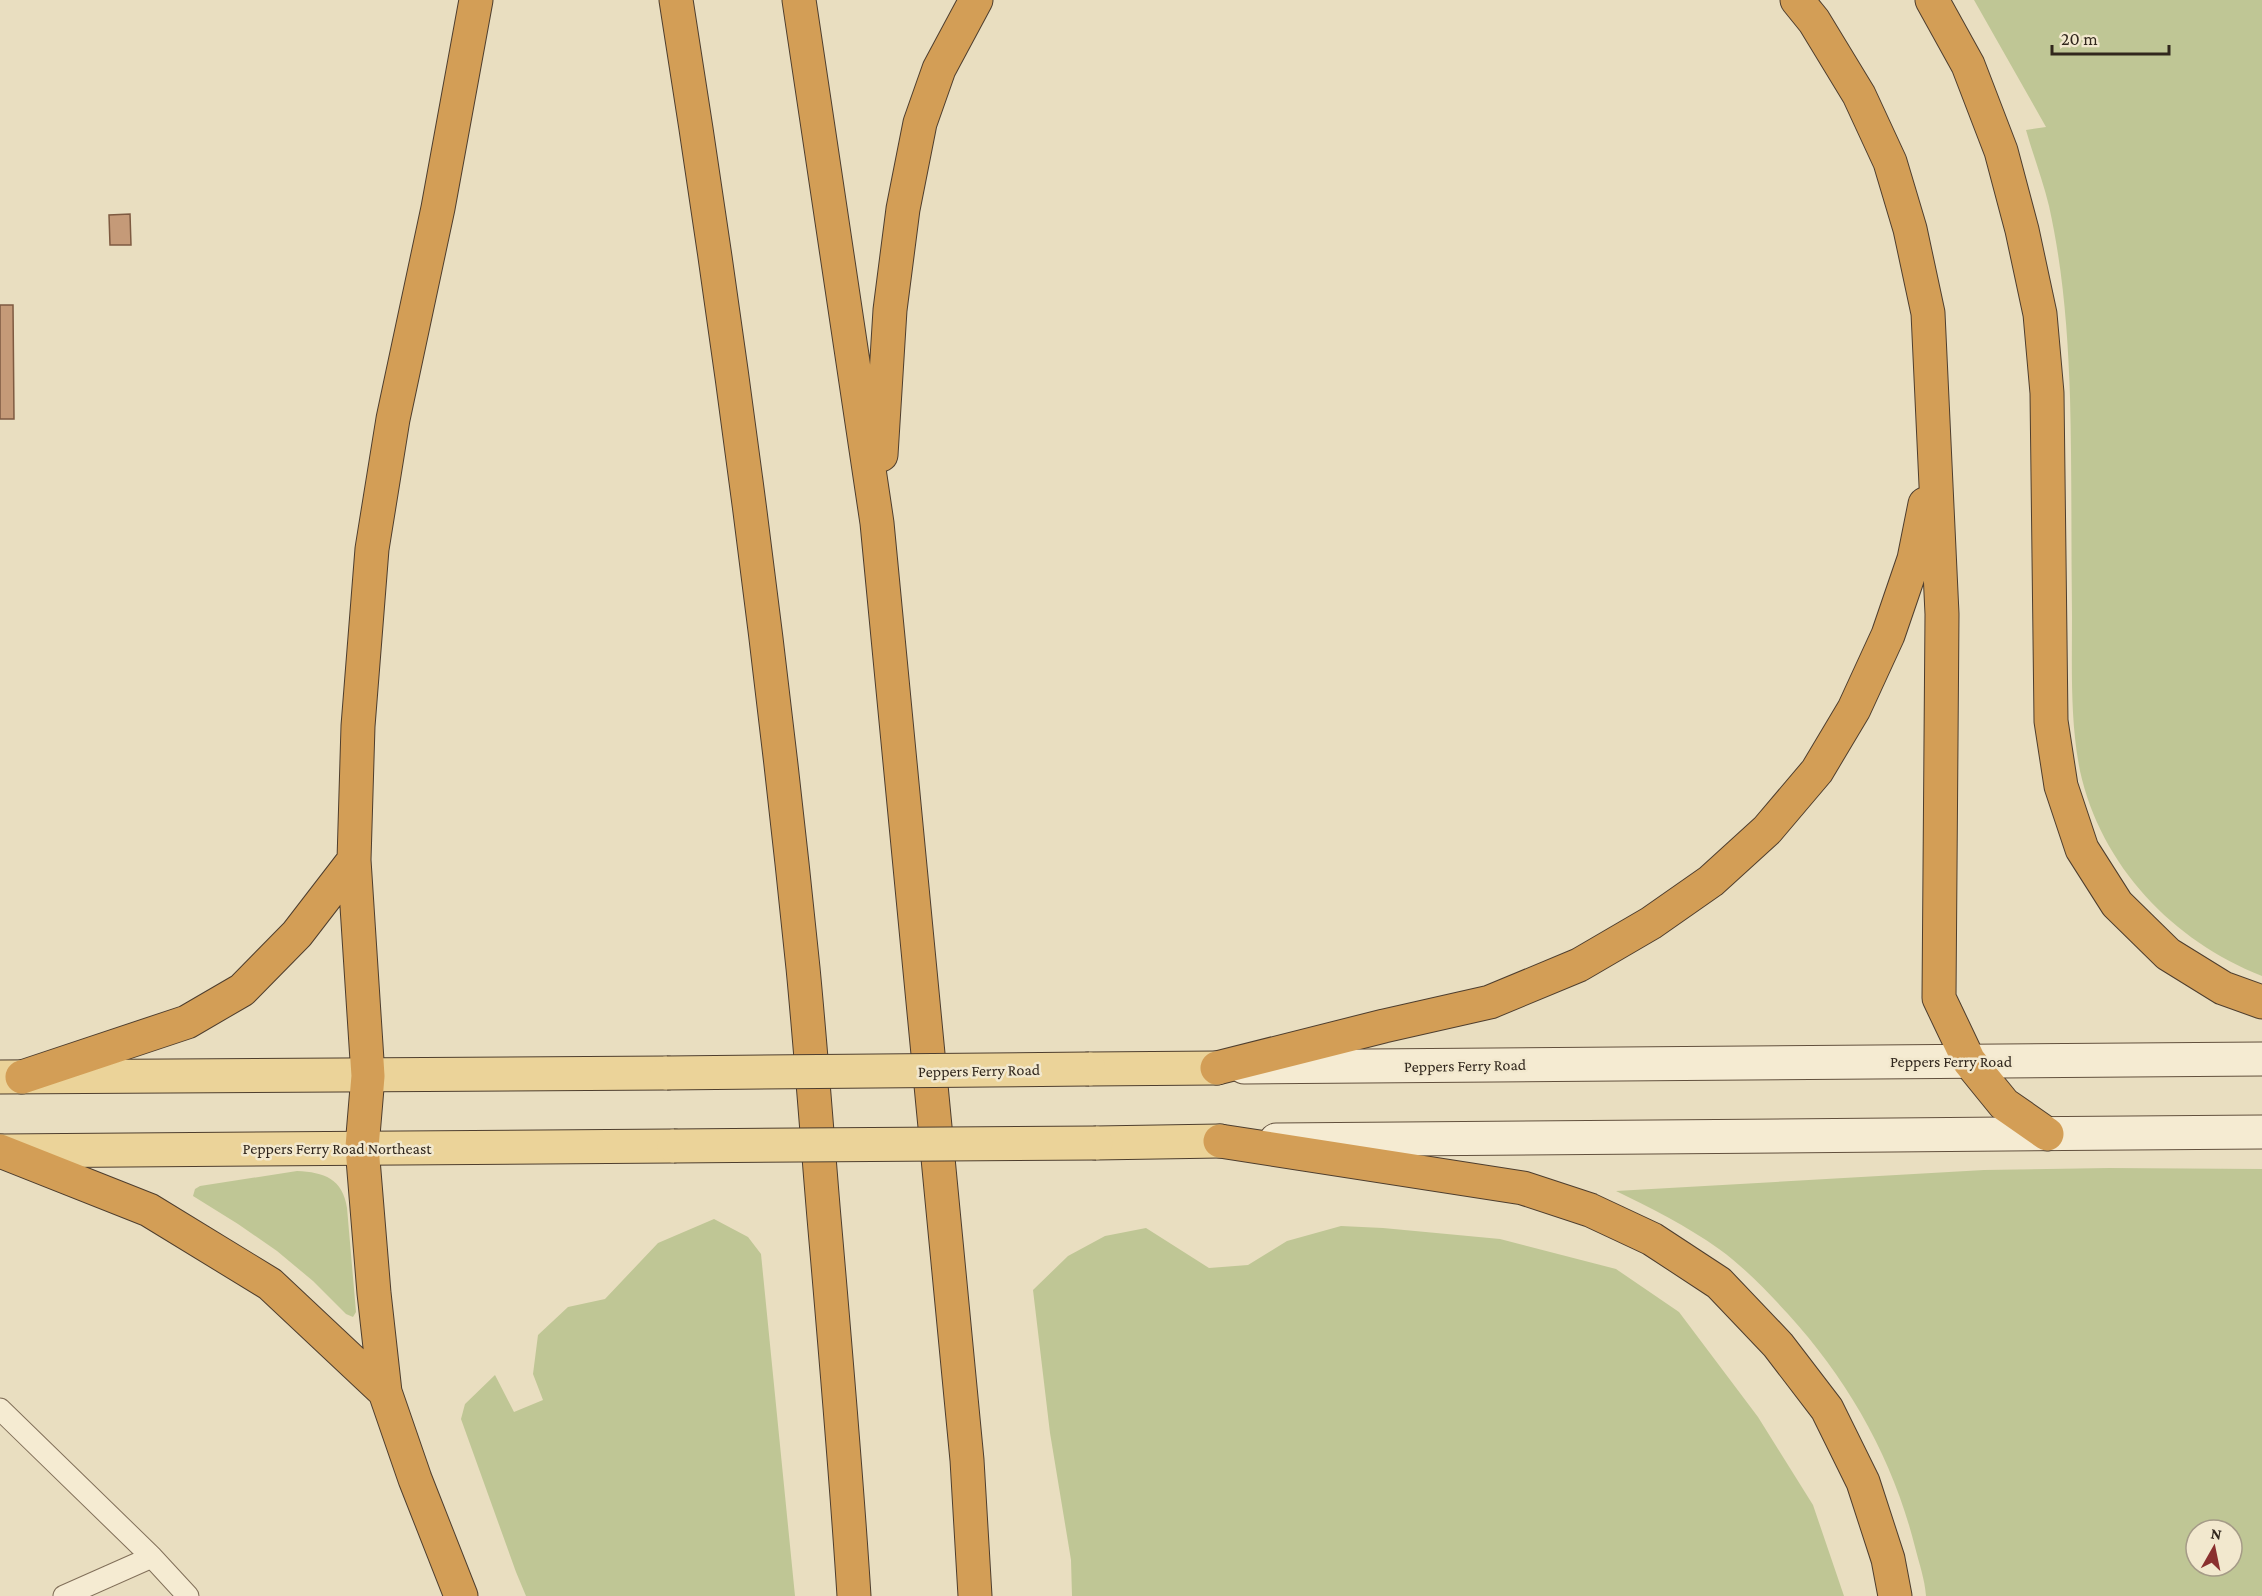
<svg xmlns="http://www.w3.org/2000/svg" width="2262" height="1596" font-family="'Crimson Pro',serif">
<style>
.green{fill:#bfc695;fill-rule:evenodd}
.building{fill:#c59a78;stroke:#7e5a41;stroke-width:1.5}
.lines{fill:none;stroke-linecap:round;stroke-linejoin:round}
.lane-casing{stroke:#816f59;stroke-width:23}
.secondary-casing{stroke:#62503d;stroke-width:35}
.primary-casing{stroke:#4e3e2e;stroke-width:35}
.highway-casing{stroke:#4e3e2e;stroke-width:35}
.lane{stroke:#f5ebd2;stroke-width:21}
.secondary{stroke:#f5ebd2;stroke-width:33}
.primary{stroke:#ebd399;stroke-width:33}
.highway{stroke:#d39e56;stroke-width:33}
.primary-bridge-casing{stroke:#4e3e2e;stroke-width:35;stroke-linecap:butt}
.primary-bridge{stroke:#ebd399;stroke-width:33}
.labels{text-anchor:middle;stroke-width:5;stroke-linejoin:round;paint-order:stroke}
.street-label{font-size:16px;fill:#31271d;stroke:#f2e8ce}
</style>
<rect width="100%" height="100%" fill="#e9dec0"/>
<path class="green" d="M1974,0h288v976c-89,-35 -161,-110 -182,-205 -10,-50 -8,-103 -8,-154 -1,-73 0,-147 -2,-220 -2,-64 -7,-128 -21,-191 -6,-25 -16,-51 -23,-76l20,-3z
M2109,1168l153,1v427h-336c-1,-16 -7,-33 -11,-49 -22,-88 -66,-166 -127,-233 -21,-23 -44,-47 -69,-65 -32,-23 -68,-41 -103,-58l368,-21zM2196,1530h36v36h-36z
M297,1171c27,1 46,8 50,37l9,104 -3,5 -7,-3 -33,-33 -36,-30 -39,-27 -45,-28 2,-7 5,-3z
M714,1219l34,18 13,17 34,342h-269l-10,-24 -55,-153 4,-15 30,-29 19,37 29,-12 -10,-26 5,-39 30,-28 37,-8 53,-56z
M1341,1226l42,2 117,11 116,30 63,43 79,105 55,88 31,91h-772l-1,-36 -21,-127 -17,-143 35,-34 37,-20 41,-8 63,40 39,-3 39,-24z"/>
<path class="building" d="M130,214l1,31h-21l-1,-30z
M0,305h13l1,114h-14z"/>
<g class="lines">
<defs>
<path id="lane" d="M0,1409l152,148 36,39
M64,1596l88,-39"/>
<path id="secondary" d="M1244,1067l1018,-8
M1276,1140l986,-8"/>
<path id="primary" d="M1089,1069l128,-1
M0,1077l667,-4
M1096,1143l124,-2
M0,1151l674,-5"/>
<path id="highway" d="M676,0c51,321 94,644 127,968 8,83 14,167 21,250 11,126 22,252 30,378
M799,0l78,523 90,937 8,136
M1797,0l17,21 45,74 31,67 20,67 18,84 14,301 -3,384 30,63 35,43 43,30
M1932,0l36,65 33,86 21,79 18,84 7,79 4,328 10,65 21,63 35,55 51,50 55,34 39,14
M881,455l9,-145 13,-101 17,-86 19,-54 37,-69
M1217,1068l167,-42 106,-24 89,-37 72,-42 60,-42 56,-51 50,-59 37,-62 34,-74 26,-76 11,-55
M22,1077l165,-55 55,-32 55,-56 57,-74
M1220,1141l303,47 67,22 62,29 67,44 59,62 49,64 36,73 25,77 7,37
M0,1151l149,59 121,74 115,108
M461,1596l-46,-117 -30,-87 -11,-99 -12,-146 6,-71 -14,-216 4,-134 14,-177 21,-130 45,-211 38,-208"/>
</defs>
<use href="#lane" class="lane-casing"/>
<use href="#secondary" class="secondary-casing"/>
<use href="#primary" class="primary-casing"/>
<use href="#highway" class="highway-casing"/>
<use href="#lane" class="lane"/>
<use href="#secondary" class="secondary"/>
<use href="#primary" class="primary"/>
<use href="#highway" class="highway"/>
<defs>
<path id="primary-bridge" d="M667,1073l422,-4
M674,1146l422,-3"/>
</defs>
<use href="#primary-bridge" class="primary-bridge-casing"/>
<use href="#primary-bridge" class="primary-bridge"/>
</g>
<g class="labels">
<g class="street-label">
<text x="1951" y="1067">Peppers Ferry Road</text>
<text transform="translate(1465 1065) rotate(-1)" y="6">Peppers Ferry Road</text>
<text transform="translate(979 1070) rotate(-1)" y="6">Peppers Ferry Road</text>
<text x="337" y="1154">Peppers Ferry Road Northeast</text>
</g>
</g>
<g transform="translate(2214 1548) rotate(9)"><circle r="28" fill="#f2e8ce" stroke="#a59b87" stroke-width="1.5"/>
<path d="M0-4.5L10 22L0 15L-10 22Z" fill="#8a302f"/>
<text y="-9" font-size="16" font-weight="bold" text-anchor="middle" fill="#31271d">N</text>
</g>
<path d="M2052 45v9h117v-9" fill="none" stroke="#31271d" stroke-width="3"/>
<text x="2061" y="45" font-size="18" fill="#31271d" stroke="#f2e8ce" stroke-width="4.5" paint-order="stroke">20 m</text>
</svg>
